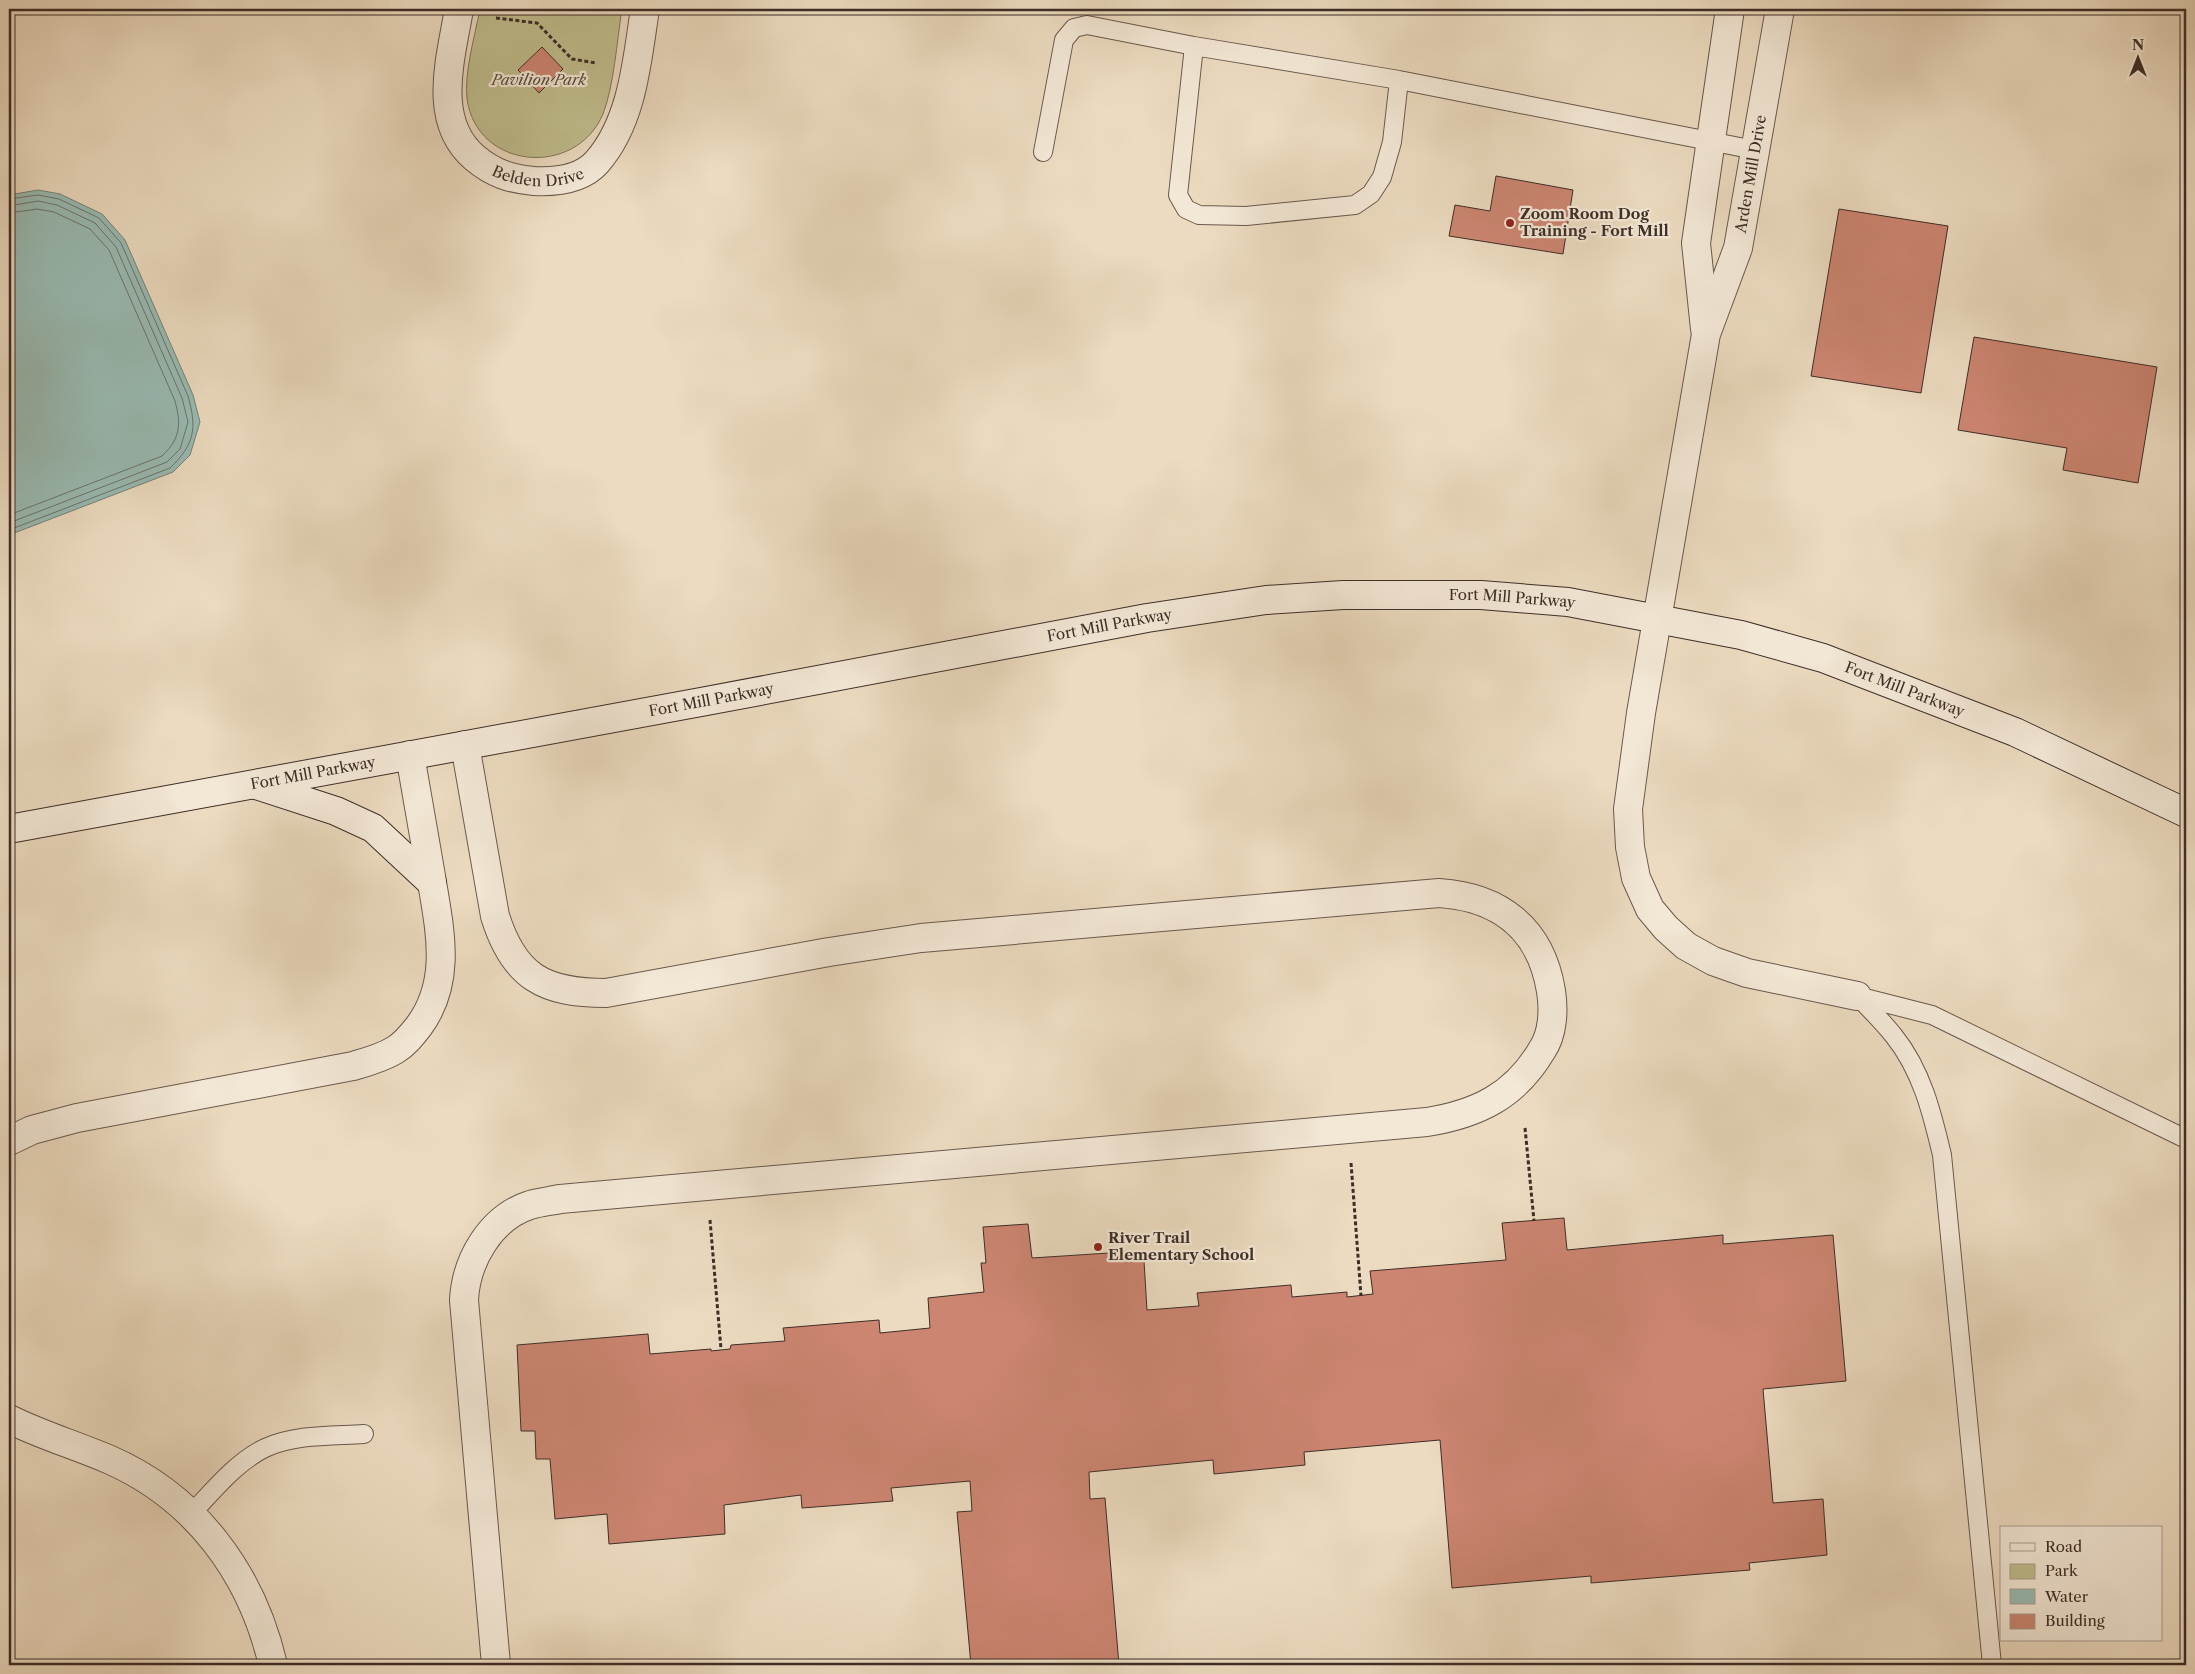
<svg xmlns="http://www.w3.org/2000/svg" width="2195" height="1674" font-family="'Libre Caslon Text',serif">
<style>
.green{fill:#c0bd8d;stroke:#7e765a}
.water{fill:#99bbb3;stroke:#74837b}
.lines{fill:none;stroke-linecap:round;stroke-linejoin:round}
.shore{stroke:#6b746d;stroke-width:1}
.building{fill:#cc8571;stroke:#3d2e27}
.lane-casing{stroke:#69594d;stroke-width:20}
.street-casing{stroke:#69594d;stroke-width:30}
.secondary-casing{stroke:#3d2e27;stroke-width:30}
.path{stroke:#3d2e27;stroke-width:3;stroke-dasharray:4 2.5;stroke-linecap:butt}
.lane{stroke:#f3e8d6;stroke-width:18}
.street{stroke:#f3e8d6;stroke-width:28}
.secondary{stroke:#f3e8d6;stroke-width:28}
.poi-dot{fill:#8f2418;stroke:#f3e8d6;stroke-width:2}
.labels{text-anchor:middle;stroke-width:4.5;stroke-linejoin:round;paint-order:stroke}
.park-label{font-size:15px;font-style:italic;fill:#574b3b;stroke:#f3e8d6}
.street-label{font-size:15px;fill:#3d2e27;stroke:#f3e8d6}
.poi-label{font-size:15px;font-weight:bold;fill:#3d2e27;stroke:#f3e8d6;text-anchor:start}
</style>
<rect width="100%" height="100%" fill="#ecdbc0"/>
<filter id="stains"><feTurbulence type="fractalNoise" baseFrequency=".004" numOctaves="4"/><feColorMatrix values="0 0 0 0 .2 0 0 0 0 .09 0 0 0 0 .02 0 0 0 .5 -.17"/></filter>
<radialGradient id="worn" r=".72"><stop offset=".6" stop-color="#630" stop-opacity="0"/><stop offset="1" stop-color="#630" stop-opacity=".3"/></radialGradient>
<path class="green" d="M480,9h142c-5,31 -8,77 -19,105 -27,64 -126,56 -136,-15 -3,-26 8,-64 13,-90z"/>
<path class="water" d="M38,190l22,4 42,20 23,26 68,155 7,27 -10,33 -17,17 -164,63v-340z"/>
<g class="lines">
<path class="shore" d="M9,199l29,-4 21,4 40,19 22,25 67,153c9,32 7,48 -18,72l-161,62
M9,206l29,-5 19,4 38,18 21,24 66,151 6,24 -8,27 -13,13 -158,61
M9,213l28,-4 17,3 36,17 19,21 66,151c6,23 6,37 -13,55l-153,59"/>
</g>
<path class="building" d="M542,47l21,22 -24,24 -21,-23z
M1496,176l77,14 -10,64 -114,-18 6,-31 35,6z
M1839,209l109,17 -27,167 -110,-17z
M1974,337l183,30 -19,116 -75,-13 4,-22 -109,-18z
M1564,1218l3,32 156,-15v9l110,-9 13,146 -83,8 10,114 50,-4 4,56 -78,8 1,7 -159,13v-7l-139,12 -12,-148 -136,12 1,13 -91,9 -1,-14 -124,12 1,27 15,-1 14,167h-148l-14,-153 15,-1 -2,-30 -79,7 2,13 -91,7 -1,-13 -77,10 1,29 -116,10 -2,-30 -52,5 -5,-60h-14l-1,-28h-14l-4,-86 131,-11 2,20 61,-5v2l19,-2 1,-4 54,-4 -2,-13 96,-8 1,13 50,-5 -2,-30 56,-6 -3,-29h5l-3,-36 45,-3 4,34 108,-7 1,10h3l3,49 52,-4 -2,-13 94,-8 1,12 55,-5v5l26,-3 -3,-23 136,-11 -4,-37z"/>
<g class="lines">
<defs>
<path id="lane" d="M1194,46l-16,149 8,14 13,6 47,1 109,-11 16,-11 11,-17 10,-35 7,-62
M1043,152l21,-112 10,-12 13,-3 107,21 205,34 356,70
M1857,996c13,13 26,26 37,40 28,35 38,77 48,119l50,510
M1857,996l75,19 254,124
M191,1514c22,-23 45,-52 74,-66 30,-14 67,-12 99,-14"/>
<g id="street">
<path id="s1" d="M459,9c-8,49 -28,112 16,149 18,15 35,21 59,23 21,1 48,-2 63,-19 36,-41 40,-102 48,-153"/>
<path d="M1780,9l-42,239 -32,86 -65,379 -13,96 2,38 6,31 14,31 16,19 20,18 27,15 34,12 110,23"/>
<path d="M1705,329l-9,-86 34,-234"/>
<path d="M465,745l30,171c19,61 49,77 111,77l223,-41 92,-14 518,-45c61,4 102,36 112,98 3,19 2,43 -9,59 -27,46 -65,64 -115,72l-867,77c-9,2 -20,3 -30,6 -40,13 -64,56 -66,95l32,365"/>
<path d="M9,1141l23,-11 45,-12 276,-52c14,-4 29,-8 42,-16 10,-6 17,-15 24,-24 34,-46 20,-99 12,-150 -7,-40 -14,-81 -21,-121"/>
<path d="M9,1419c32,16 66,26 99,40 88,38 144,115 165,206"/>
</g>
<g id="secondary">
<path d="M256,785l80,26 37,17 59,55"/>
<path id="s2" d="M9,829l692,-127 446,-84 119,-18 77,-5h138l87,7 173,33 82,23 192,74 171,81"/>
</g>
</defs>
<use href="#lane" class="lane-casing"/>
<use href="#street" class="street-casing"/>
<use href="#secondary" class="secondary-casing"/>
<path class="path" d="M496,18l41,5 35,36 24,4
M1525,1128l9,93
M1351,1163l10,133
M710,1220l11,129"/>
<use href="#lane" class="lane"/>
<use href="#street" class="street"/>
<use href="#secondary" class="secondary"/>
</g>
<g class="poi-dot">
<circle cx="1510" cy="223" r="5"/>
<circle cx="1098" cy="1247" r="5"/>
</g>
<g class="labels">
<g class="park-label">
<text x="539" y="85">Pavilion Park</text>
</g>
<g class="street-label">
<text dy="5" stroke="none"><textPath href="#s1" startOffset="226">Belden Drive</textPath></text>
<text transform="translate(1751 174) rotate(-80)" y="5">Arden Mill Drive</text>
<text dy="5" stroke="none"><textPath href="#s2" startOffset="1524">Fort Mill Parkway</textPath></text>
<text dy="5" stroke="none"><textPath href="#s2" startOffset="1119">Fort Mill Parkway</textPath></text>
<text dy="5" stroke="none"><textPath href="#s2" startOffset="1929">Fort Mill Parkway</textPath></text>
<text dy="5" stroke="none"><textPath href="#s2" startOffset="714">Fort Mill Parkway</textPath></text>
<text dy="5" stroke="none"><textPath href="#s2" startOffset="309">Fort Mill Parkway</textPath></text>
</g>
<g class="poi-label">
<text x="1520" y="219">Zoom Room Dog<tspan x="1520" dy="17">Training - Fort Mill</tspan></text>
<text x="1108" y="1243">River Trail<tspan x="1108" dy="17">Elementary School</tspan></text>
</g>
</g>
<rect width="2195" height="1674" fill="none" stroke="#ecdbc0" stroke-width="30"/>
<rect x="10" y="10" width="2175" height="1654" fill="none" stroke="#3d2e27" stroke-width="2.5"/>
<rect x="15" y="15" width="2165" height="1644" fill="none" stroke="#3d2e27"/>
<rect x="2000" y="1526" width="162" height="115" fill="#f3e8d6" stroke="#aa9e90"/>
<rect x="2010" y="1543" width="25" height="8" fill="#f3e8d6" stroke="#aa9e90"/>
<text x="2045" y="1552" font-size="15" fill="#3d2e27">Road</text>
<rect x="2010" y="1564" width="25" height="15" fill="#c0bd8d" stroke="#aa9e90"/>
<text x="2045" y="1576" font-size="15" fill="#3d2e27">Park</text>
<rect x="2010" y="1589" width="25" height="15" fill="#99bbb3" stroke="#aa9e90"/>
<text x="2045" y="1602" font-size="15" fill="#3d2e27">Water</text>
<rect x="2010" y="1614" width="25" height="15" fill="#cc8571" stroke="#aa9e90"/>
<text x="2045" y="1626" font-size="15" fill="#3d2e27">Building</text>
<g transform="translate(2138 58)" stroke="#f3e8d6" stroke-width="4" paint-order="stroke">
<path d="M0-4L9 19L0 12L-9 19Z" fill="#3d2e27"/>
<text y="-8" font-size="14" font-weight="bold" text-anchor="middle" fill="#3d2e27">N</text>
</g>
<rect width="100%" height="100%" filter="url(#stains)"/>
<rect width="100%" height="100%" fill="url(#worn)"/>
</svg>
